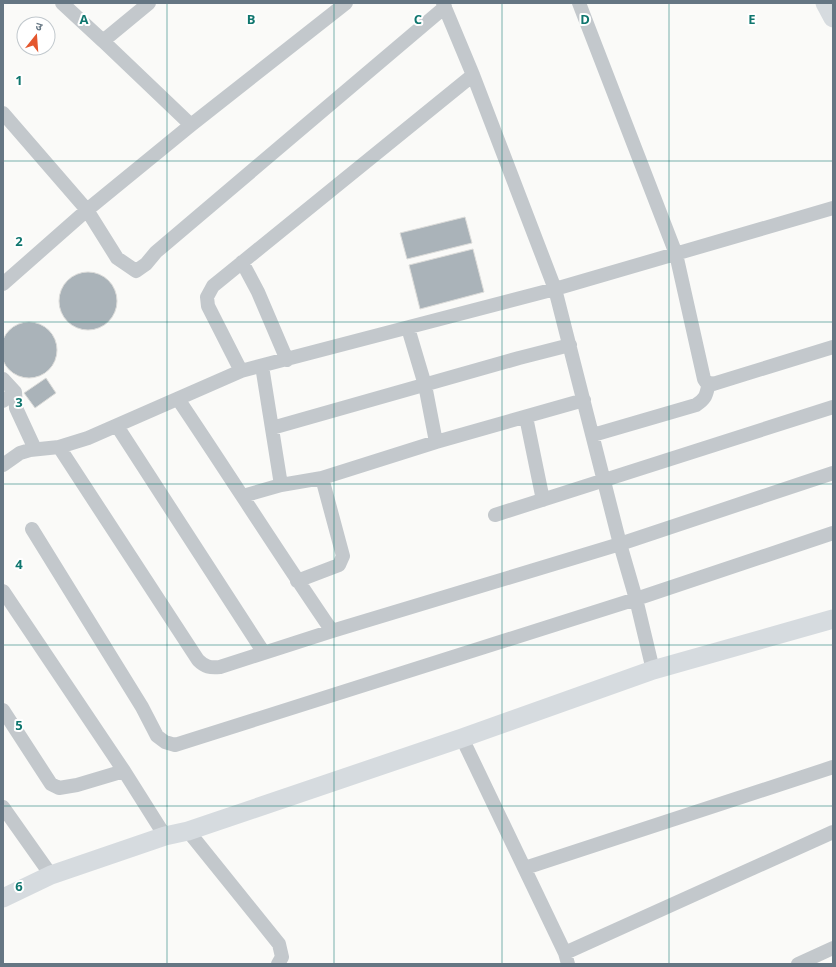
<svg xmlns="http://www.w3.org/2000/svg" width="836" height="967" font-family="'Open Sans','Noto Sans Devanagari',sans-serif">
<style>
.building{fill:#aab3b9;stroke:#dcdcda}
.lines{fill:none;stroke-linecap:round;stroke-linejoin:round}
.street{stroke:#c3c8cc;stroke-width:14}
.secondary{stroke:#d6dbdf;stroke-width:19}
.grid{fill:none;stroke:#0f766e;stroke-width:1;stroke-opacity:0.55}
.grid-label{font-size:13px;text-anchor:middle;font-weight:bold;fill:#0f766e;stroke:#fff;stroke-width:4;stroke-linejoin:round;paint-order:stroke}
</style>
<rect width="100%" height="100%" fill="#fafaf8"/>
<path class="building" d="M465,217l7,26 -65,16 -7,-26z
M473,249l11,43 -64,17 -11,-44z
M59 301a29 29 0 1 1 58 0a29 29 0 1 1-58 0Z
M1 350a28 28 0 1 1 56 0a28 28 0 1 1-56 0Z
M46,378l10,15 -21,15 -11,-15z"/>
<g class="lines">
<path class="street" d="M62,3l41,38
M149,3l-46,38 88,84
M443,3l30,72 82,214 65,255 16,55 17,71
M579,3l97,251 28,125 2,3 7,2 120,-37
M3,113l84,97 30,48 19,13 10,-7 10,-12 289,-245
M242,262l16,30 29,68
M3,284l84,-74 104,-85 155,-122
M408,328l17,57 11,57
M262,366l19,119
M241,371l-33,-65 -1,-9 6,-11 260,-211
M3,379l12,13 1,16 19,41
M178,399c52,77 101,155 154,232
M3,401l12,-9
M526,417l17,83
M117,426l147,227
M272,428l247,-70 51,-13
M593,435l103,-30c11,-7 10,-11 13,-22
M59,447l139,213c7,7 12,8 22,7l112,-36 288,-87 213,-71
M3,465l17,-12 10,-3 29,-3 29,-9 153,-67 314,-82 278,-81
M243,496l38,-11 41,-7 114,-36 148,-42
M495,515l338,-108
M32,529l110,178 15,29 8,6 10,3 461,-146 197,-66
M297,581l42,-16 4,-9 -21,-78
M3,591l121,180 41,65
M3,710l48,74 8,4 18,-3 47,-14
M462,738l103,215 3,11
M3,807l48,68
M188,831l91,113 3,13 -4,7
M525,868l308,-101
M565,953l268,-121
M798,964l35,-16"/>
<path class="secondary" d="M825,3l8,15
M3,898l48,-23 114,-39 23,-5 274,-93 191,-68 180,-51"/>
</g>
<path class="grid" d="M167,3v961M334,3v961M502,3v961M669,3v961M3,161h830M3,322h830M3,484h830M3,645h830M3,806h830"/>
<g class="grid-label">
<text x="84" y="24">A</text>
<text x="251" y="24">B</text>
<text x="418" y="24">C</text>
<text x="585" y="24">D</text>
<text x="752" y="24">E</text>
<text x="19" y="85">1</text>
<text x="19" y="246">2</text>
<text x="19" y="407">3</text>
<text x="19" y="569">4</text>
<text x="19" y="730">5</text>
<text x="19" y="891">6</text>
</g>
<rect width="836" height="967" fill="none" stroke="#657683" stroke-width="8"/>
<g transform="translate(36 36) rotate(17)"><circle r="19" fill="#ffffff" stroke="#c1c8cd"/>
<path d="M0-3L7 15L0 10L-7 15Z" fill="#e4572e"/>
<text y="-6" font-size="11" font-weight="bold" text-anchor="middle" fill="#657683">उ</text>
</g>
</svg>
